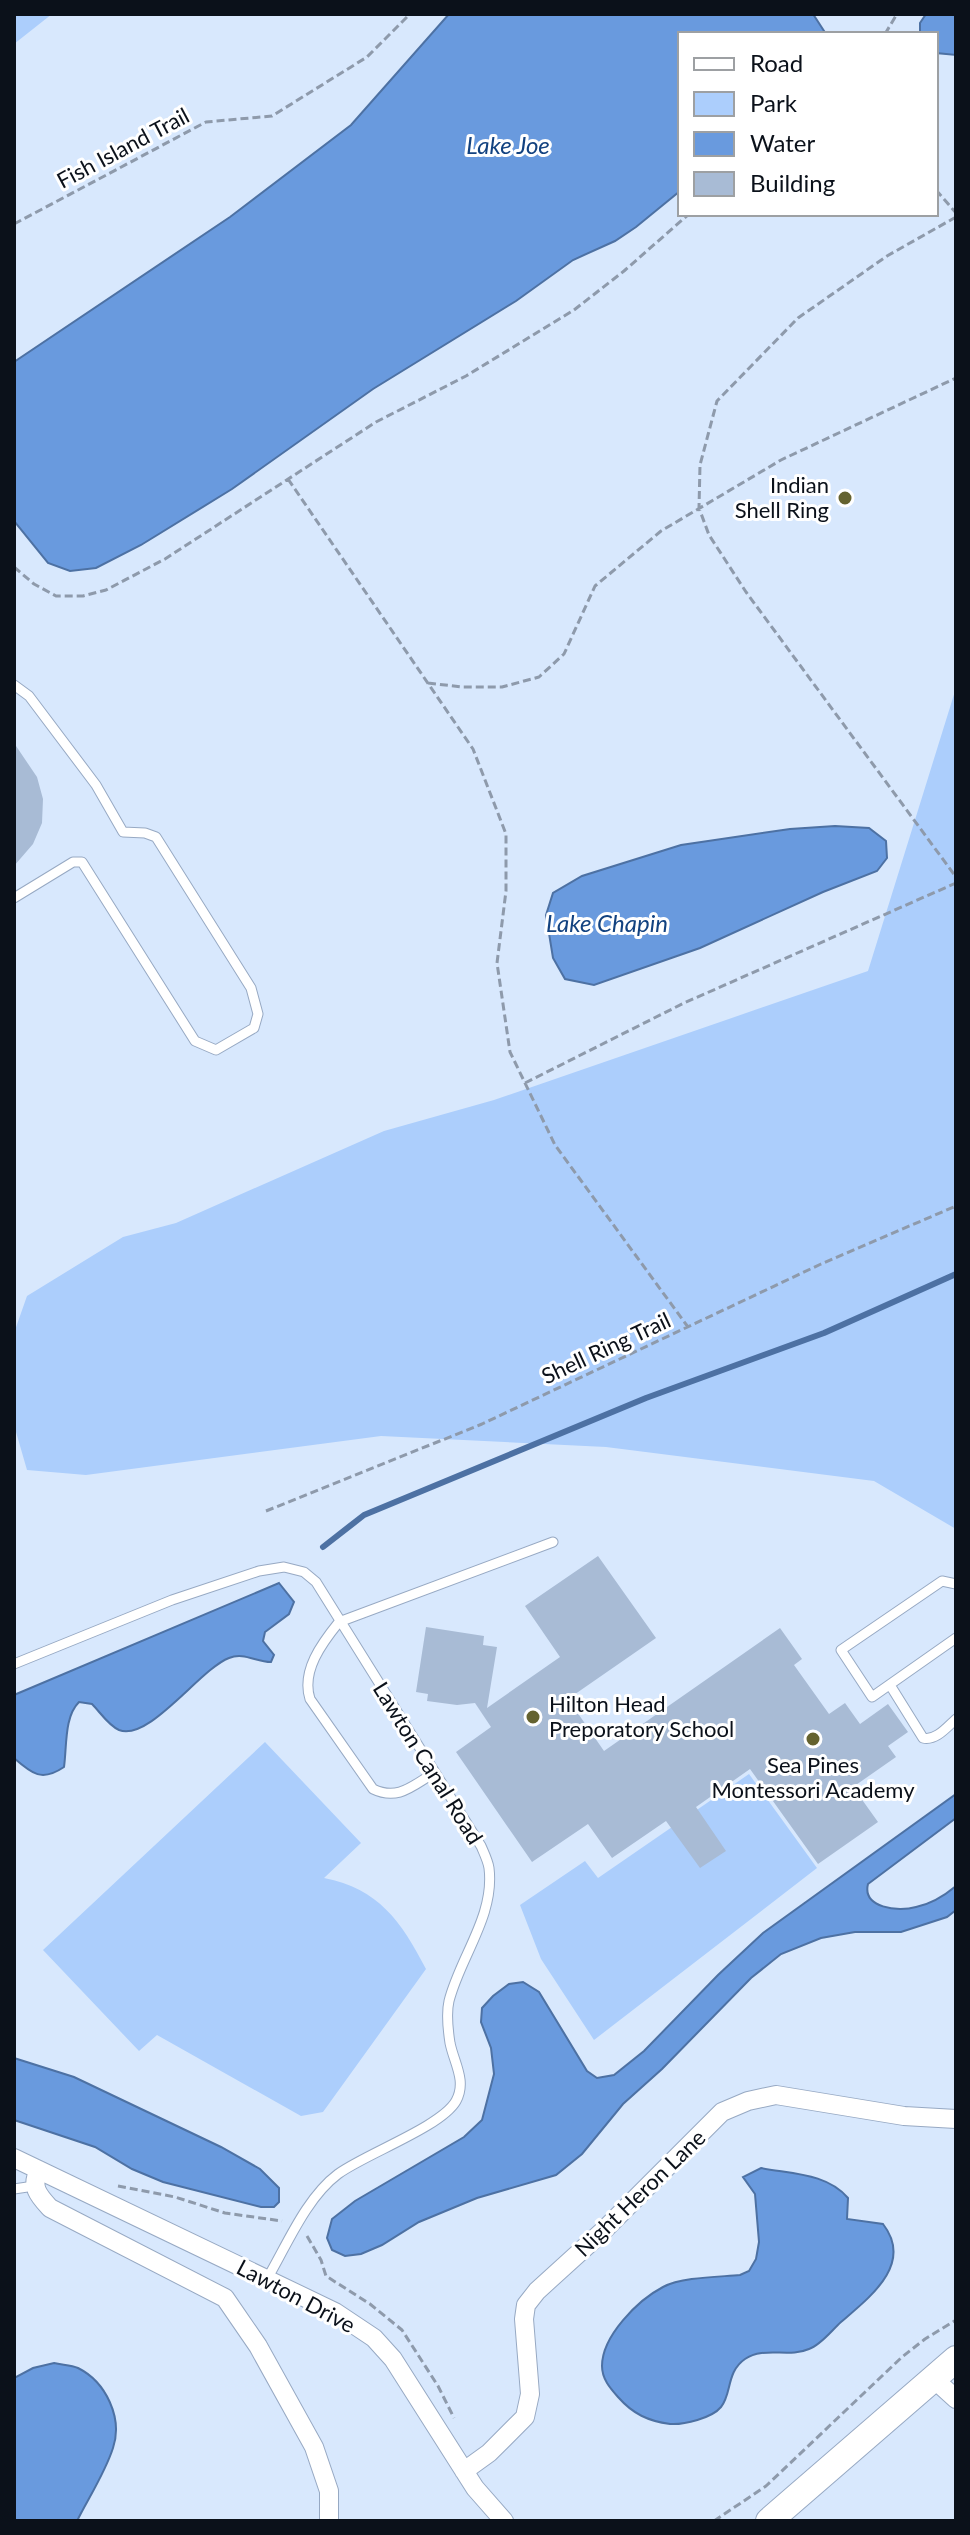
<svg xmlns="http://www.w3.org/2000/svg" width="970" height="2535" font-family="Lato,sans-serif">
<style>
.green{fill:#accefc}
.water{fill:#699ade;stroke:#4d71a3;stroke-width:2}
.lines{fill:none;stroke-linecap:round;stroke-linejoin:round}
.stream{stroke:#4d71a3;stroke-width:6}
.building{fill:#a8bbd5}
.lane-casing{stroke:#97a9c3;stroke-width:11}
.street-casing{stroke:#97a9c3;stroke-width:20}
.secondary-casing{stroke:#97a9c3;stroke-width:28}
.path{stroke:#8e9aab;stroke-width:3;stroke-dasharray:8 4;stroke-linecap:butt}
.lane{stroke:#fff;stroke-width:9}
.street{stroke:#fff;stroke-width:18}
.secondary{stroke:#fff;stroke-width:26}
.poi-dot{fill:#64622f;stroke:#fff;stroke-width:3}
.labels{text-anchor:middle;stroke-width:6;stroke-linejoin:round;paint-order:stroke}
.street-label{font-size:22px;fill:#0b111a;stroke:#fff}
.poi-label{font-size:22px;fill:#0b111a;stroke:#fff;text-anchor:end}
.water-label{font-size:24px;font-style:italic;fill:#124280;stroke:#fff}
</style>
<rect width="100%" height="100%" fill="#d8e8fd"/>
<path class="green" d="M14,14h38l-38,30z
M956,688v841l-82,-48 -268,-34 -225,-11 -295,39 -59,-5 -13,-45v-92l13,-37 96,-59 53,-14 208,-92 110,-31 374,-129z
M265,1742l96,101 -37,35c55,11 77,43 102,91l-103,143 -22,4 -144,-81 -18,16 -96,-101z
M749,1774l68,94 -223,172 -53,-81 -21,-54 65,-44 13,17z"/>
<path class="water" d="M449,14h364l13,20h-146v157l-44,36 -21,14 -42,19 -57,41 -143,88 -141,100 -91,56 -45,23 -26,3 -22,-8 -34,-42v-159l216,-145 121,-92z
M926,14h30v41l-20,-2v-19h-16v-11z
M835,826l34,2 17,13 1,17 -10,13 -54,21 -123,56 -106,37 -29,-6 -12,-21 -7,-43 7,-22 29,-17 99,-31 109,-16z
M279,1583l15,19 -5,12 -24,18 -2,9 11,14 -3,7c-15,0 -27,-10 -42,-4 -29,11 -80,84 -110,72 -11,-5 -19,-18 -27,-26l-13,-2c-15,15 -12,44 -15,65 -22,15 -32,7 -50,-9v-63z
M956,1794v24l-88,66c-6,24 30,28 48,23 15,-3 28,-11 40,-21v24l-9,7 -46,15h-46l-34,6 -40,16 -30,24 -89,91 -39,35 -41,50 -26,21 -79,23 -58,24 -37,23 -21,9 -16,2 -13,-6 -5,-12 5,-19 23,-18 109,-64 18,-17 12,-46 -3,-26 -10,-26 1,-14 11,-12 16,-12 14,-2 16,10 48,79 10,7 17,-3 30,-24 74,-76 45,-42z
M14,2058l60,19 147,70 39,22 19,19v14l-5,5h-13l-98,-25 -31,-13 -37,-22 -81,-27z
M761,2168c30,6 66,5 87,30l-1,21 36,5c31,40 -13,73 -42,98 -9,8 -20,23 -32,27 -20,9 -45,-3 -64,10 -19,13 -13,35 -24,48 -9,11 -37,18 -51,17 -22,-3 -37,-10 -52,-27 -8,-9 -16,-18 -16,-31 0,-30 36,-66 61,-79 19,-10 56,-10 77,-12l9,-4 7,-12 3,-17 -4,-48 -12,-17z
M54,2363c8,2 17,2 24,5 28,14 45,50 35,80 -8,25 -24,49 -36,73h-63v-143l19,-10z"/>
<g class="lines">
<path class="stream" d="M323,1547l41,-32 282,-117 178,-65 132,-59"/>
</g>
<path class="building" d="M14,743l23,34 6,22 -1,24 -9,21 -19,22z
M598,1556l58,82 -88,61 36,52 176,-123 22,31 -8,6 35,49 16,-11 15,21 28,-20 20,28 -20,14 8,11 -43,30 25,35 -60,42 -68,-95 -54,38 30,44 -26,17 -34,-47 -54,37 -24,-34 -56,38 -76,-110 35,-25 -16,-24 -18,2 -30,-4 1,-7 -12,-2 10,-65 58,9 -1,9 14,2 -10,61 73,-51 -35,-51z"/>
<g class="lines">
<defs>
<path id="lane" d="M14,685l15,11 67,89 27,47 22,1 11,4 95,151 7,26 -4,14 -38,22 -21,-9 -113,-179h-9l-59,36
M956,1584l-14,-3 -101,69 31,47 84,-59
M14,1664l158,-64 87,-29 25,-4 20,5 12,10 165,264c3,7 7,15 8,22 6,48 -29,89 -40,133 -3,13 -1,29 1,42 4,20 17,38 6,58 -15,26 -91,53 -118,73 -32,24 -51,71 -71,105
M890,1685l33,53c13,3 24,-11 33,-19
M434,1773c-22,13 -36,28 -61,16l-63,-90c-9,-28 12,-56 29,-77l214,-80
M14,2189l20,-3"/>
<path id="street" d="M14,2158l321,154 39,26 19,21 82,129 29,33
M39,2170c-9,17 0,26 11,38l175,90 33,48 56,101 15,44v30
M934,2379l22,20
M464,2471l25,-18 36,-36 5,-23 -6,-75 2,-14 11,-14 66,-60 119,-119 26,-11 28,-6 128,21 52,3"/>
<path id="secondary" d="M769,2521l187,-162"/>
</defs>
<use href="#lane" class="lane-casing"/>
<use href="#street" class="street-casing"/>
<use href="#secondary" class="secondary-casing"/>
<path class="path" d="M885,34l12,-20
M936,190l20,23
M956,217l-69,39 -89,62 -81,83 -17,64 -1,43 10,27 37,57 210,285
M14,224l192,-102 66,-6 95,-59 43,-43
M288,479l185,270 33,85v57l-9,72 13,89 45,93 133,182
M14,567l20,17 22,12h27l23,-6 59,-31 211,-137 90,-46 108,-66 50,-39 65,-57
M428,683l34,4h40l37,-10 25,-23 31,-68 66,-55 120,-71 175,-82
M525,1083l159,-80 272,-120
M266,1511l216,-87 339,-160 135,-58
M118,2186l57,11 50,16 57,8
M307,2236l14,24 5,16 44,28 32,26 36,56 16,32
M714,2521l52,-35 136,-129 23,-18 31,-19"/>
<use href="#lane" class="lane"/>
<use href="#street" class="street"/>
<use href="#secondary" class="secondary"/>
</g>
<g class="poi-dot">
<circle cx="845" cy="498" r="8"/>
<circle cx="533" cy="1717" r="8"/>
<circle cx="813" cy="1739" r="8"/>
</g>
<g class="labels">
<g class="street-label">
<text transform="translate(123 148) rotate(-28)" y="8">Fish Island Trail</text>
<text transform="translate(606 1348) rotate(-25)" y="8">Shell Ring Trail</text>
<text transform="translate(428 1763) rotate(58)" y="8">Lawton Canal Road</text>
<text transform="translate(640 2193) rotate(-44)" y="8">Night Heron Lane</text>
<text transform="translate(296 2296) rotate(28)" y="8">Lawton Drive</text>
</g>
<g class="poi-label">
<text x="829" y="493">Indian<tspan x="829" dy="25">Shell Ring</tspan></text>
<text x="549" y="1712" text-anchor="start">Hilton Head<tspan x="549" dy="25">Preporatory School</tspan></text>
<text x="813" y="1773" text-anchor="middle">Sea Pines<tspan x="813" dy="25">Montessori Academy</tspan></text>
</g>
<g class="water-label">
<text x="508" y="154">Lake Joe</text>
<text x="607" y="932">Lake Chapin</text>
</g>
</g>
<rect width="970" height="2535" fill="none" stroke="#0b111a" stroke-width="32"/>
<rect x="678" y="32" width="260" height="184" fill="#ffffff" stroke="#9da0a3" stroke-width="2"/>
<rect x="694" y="58" width="40" height="12" fill="#ffffff" stroke="#9da0a3" stroke-width="2"/>
<text x="750" y="72" font-size="24" fill="#0b111a">Road</text>
<rect x="694" y="92" width="40" height="24" fill="#accefc" stroke="#9da0a3" stroke-width="2"/>
<text x="750" y="112" font-size="24" fill="#0b111a">Park</text>
<rect x="694" y="132" width="40" height="24" fill="#699ade" stroke="#9da0a3" stroke-width="2"/>
<text x="750" y="152" font-size="24" fill="#0b111a">Water</text>
<rect x="694" y="172" width="40" height="24" fill="#a8bbd5" stroke="#9da0a3" stroke-width="2"/>
<text x="750" y="192" font-size="24" fill="#0b111a">Building</text>
</svg>
